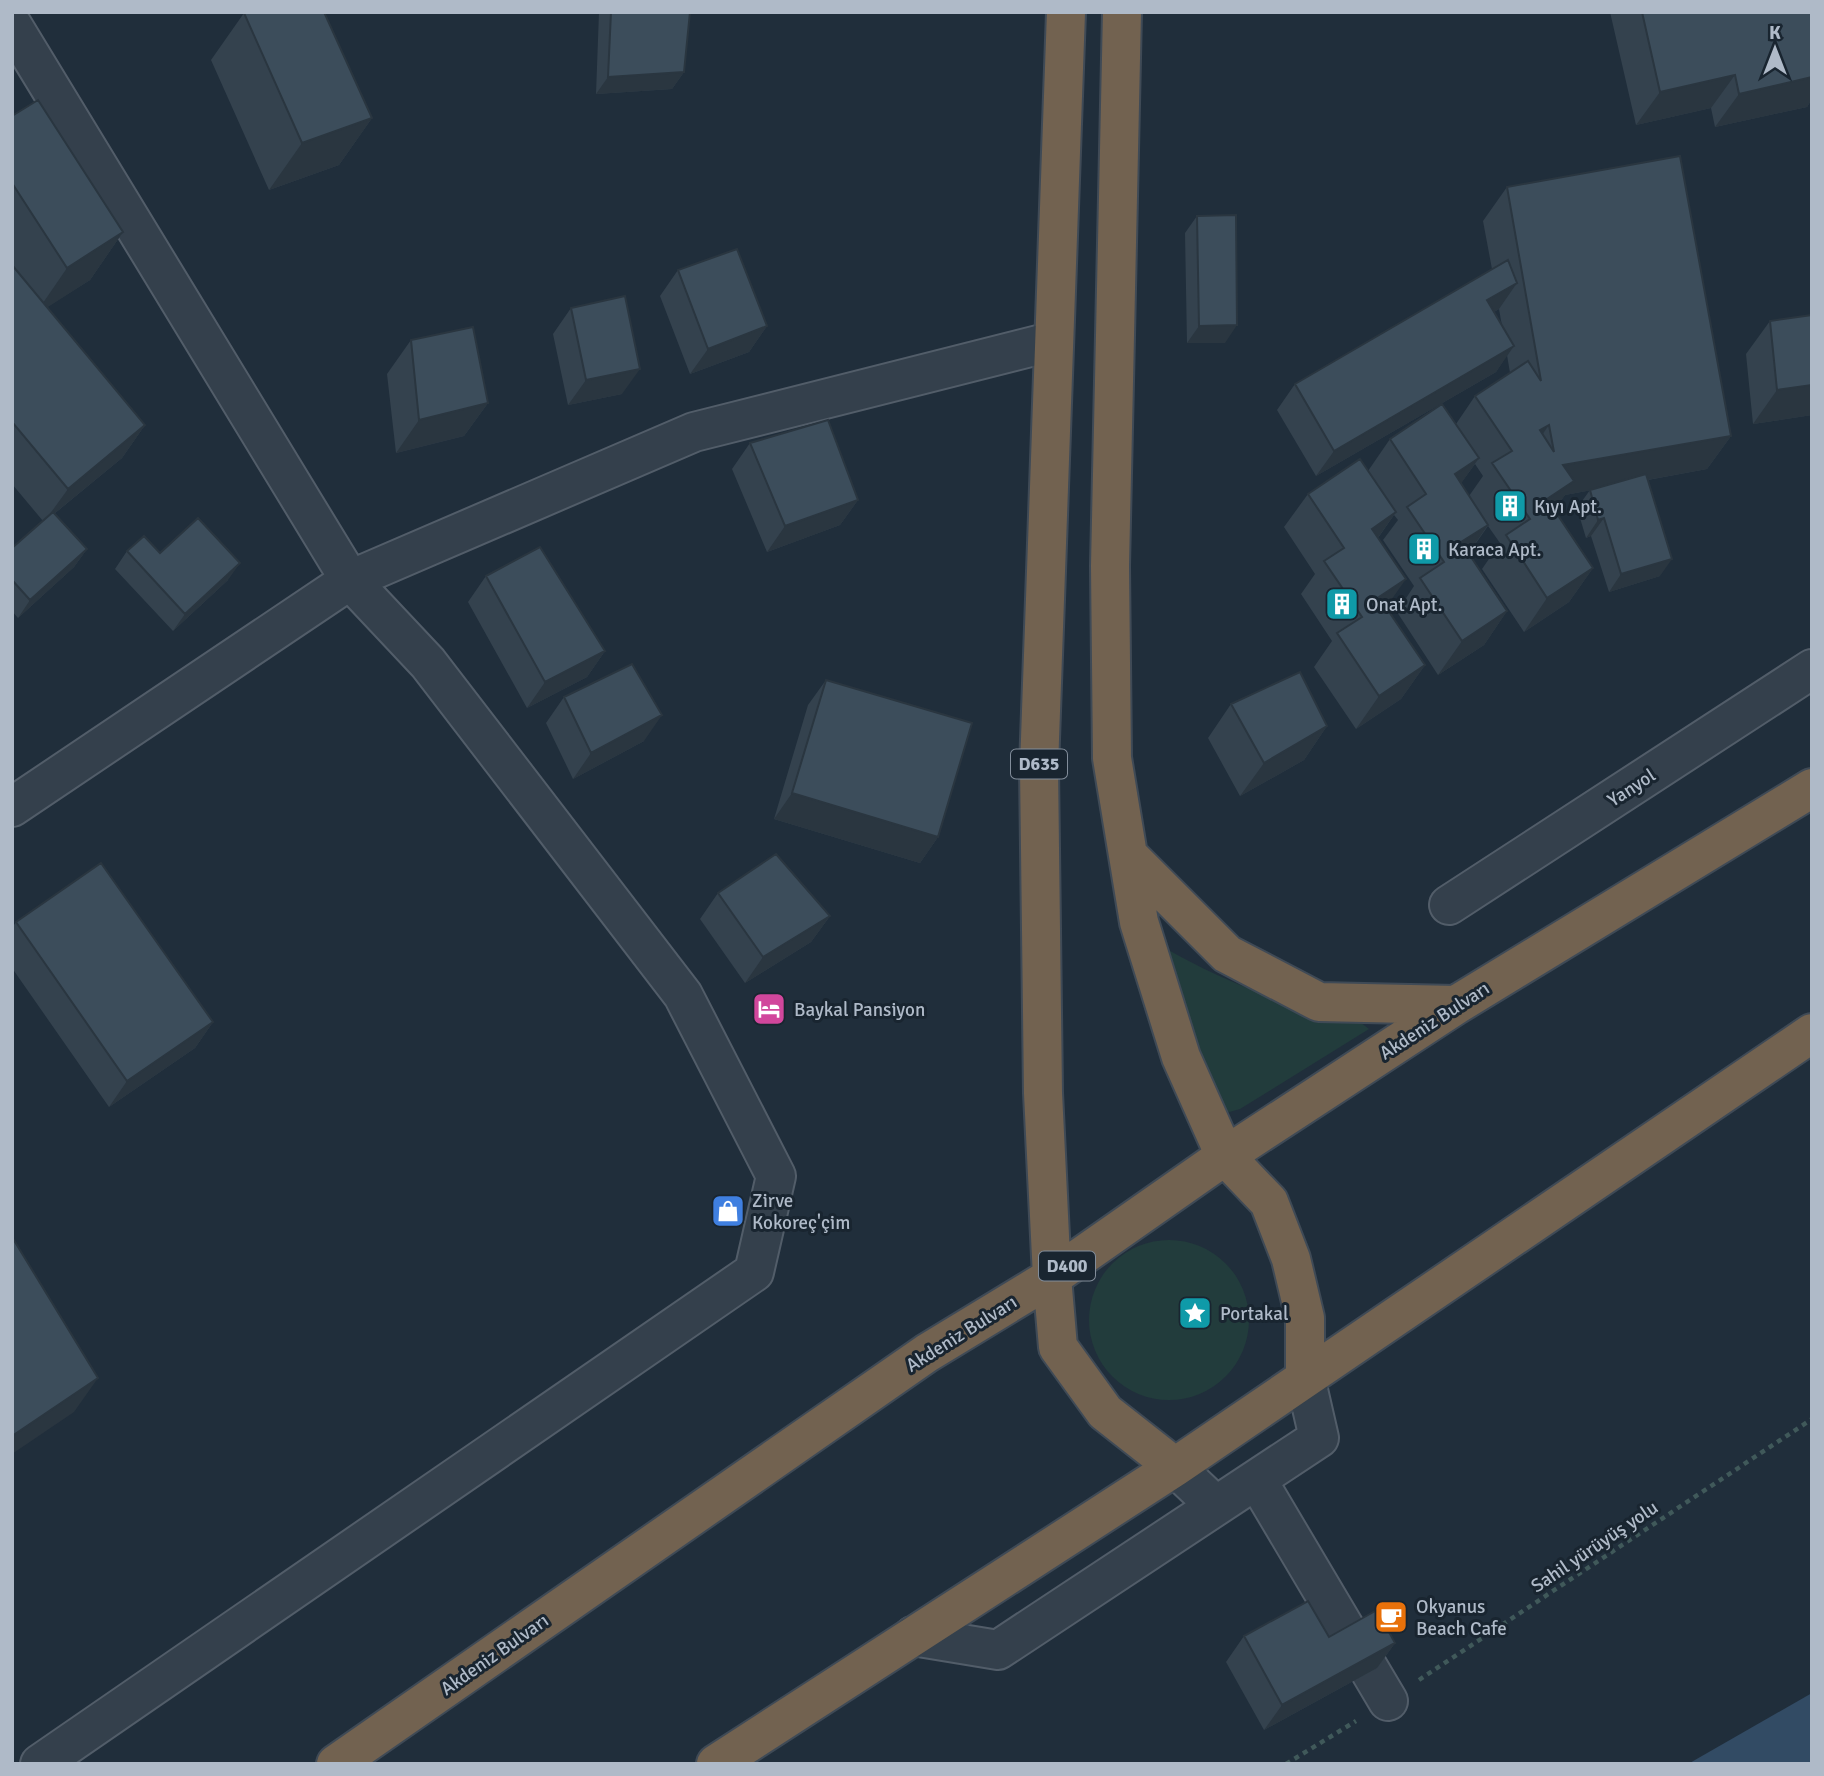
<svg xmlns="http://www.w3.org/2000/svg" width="1824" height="1776" font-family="Signika,sans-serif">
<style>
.green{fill:#223c3c}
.water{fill:#324b64}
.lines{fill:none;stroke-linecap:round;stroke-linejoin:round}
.minor-casing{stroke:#525d69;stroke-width:42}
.highway-casing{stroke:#3f4a56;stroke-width:42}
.path{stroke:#40595a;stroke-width:4.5;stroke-dasharray:5 5;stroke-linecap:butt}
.minor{stroke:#34404c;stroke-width:38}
.highway{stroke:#726250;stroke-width:38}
.wall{fill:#34424e;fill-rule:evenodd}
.shaded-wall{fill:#2a3640}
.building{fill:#3c4d5b;stroke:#2a3640;stroke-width:2;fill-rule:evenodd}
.labels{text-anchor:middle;stroke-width:6;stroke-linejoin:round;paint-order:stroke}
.shield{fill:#192530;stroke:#828d9a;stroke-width:2}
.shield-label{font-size:18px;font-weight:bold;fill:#afbac8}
.poi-label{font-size:19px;fill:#afbac8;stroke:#192530;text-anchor:start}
.street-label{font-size:19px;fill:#afbac8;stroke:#192530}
</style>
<rect width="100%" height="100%" fill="#202e3b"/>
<path class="green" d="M1165,948c42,24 87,44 134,58 25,7 50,6 70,23l-129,80 -14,4 -22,-39z
M1089 1320a80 80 0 1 1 160 0a80 80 0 1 1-160 0Z"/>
<path class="water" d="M1812,1693v71h-124z"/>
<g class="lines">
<defs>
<path id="minor" d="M12,25l338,555 78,83 255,332 93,181 -22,96 -714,492
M12,807l338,-227 344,-148 360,-91
M1449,905l363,-236
M1175,1467l41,39
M1257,1480l131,221
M913,1636l85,14 321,-212 -14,-61"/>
<path id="highway" d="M1066,12l-27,755 4,326 9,184 6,70 47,65 70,55
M1122,12l-12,554 2,192 27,164 42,135 44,99 44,46 22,57 14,59v59
M1128,855l99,99 92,48 137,3
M336,1764l591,-411 125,-76 173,-121 231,-151 356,-217
M716,1764l459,-297 637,-434"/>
</defs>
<use href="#minor" class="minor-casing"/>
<use href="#highway" class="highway-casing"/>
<path class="path" d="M1419,1680l393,-261
M1286,1764l70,-43"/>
<use href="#minor" class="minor"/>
<use href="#highway" class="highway"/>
</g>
<path class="wall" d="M599,12h91l-6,60 -12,17 -76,5z
M1610,12h202v87l-5,8 -92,20 -4,-19 -75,17z
M244,13l128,105 -33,47 -70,25 -58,-130z
M12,116l111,116 -33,48 -43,27 98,118 -23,33 -68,56 33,35 -13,18 -56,51 -6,-7v-63l31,-27 -31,-37z
M1507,187l224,249 -24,33 -59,11 12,96 -51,16 -18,-56 -5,2 -9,-30 13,-18h2l-27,5 -11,15 39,58 -24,34 -45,30 -42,-63 18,-26 -12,-17 -19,27 38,58 -23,34 -46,30 -41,-63 17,-26 -31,-46 15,-20 -4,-5 -16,23 8,70 39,57 -24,34 -45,30 -42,-62 18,-26 -31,-47 14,-20 -31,-47 24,-33 60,-23 22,-32 66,-15 19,-28 35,-23 -3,-18 -11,17 -180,104 -39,-66 18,-26 197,-115 -9,-48zM1499,309l3,17 -8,-14zM1475,464l8,12 -14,20 -8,-13z
M1197,216l28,127h-38l-2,-110z
M678,270l89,56 -18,26 -59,22 -30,-78z
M571,308l51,86 -54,11 -15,-71z
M1770,321l42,94 -59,9 -7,-70z
M411,340l77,63 -24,33 -68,17 -9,-79z
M750,443l108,57 -18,25 -73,27 -35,-83z
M127,551l33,2 68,27 -55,51 -58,-62z
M486,576l119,75 -18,26 -60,31 -59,-106z
M826,680l112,157 -18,26 -146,-44 34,-114z
M564,697l80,44 -71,38 -27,-56z
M1231,704l96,22 -23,34 -64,36 -32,-58z
M718,893l112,23 -19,26 -66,41 -45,-64z
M16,922l197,100 -18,26 -86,59 -97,-139v-40z
M1244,1636l151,7 -18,25 -113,62 -38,-68z"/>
<path class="shaded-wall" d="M684,72l-12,17 -76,5 12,-17z
M1735,75l-24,33 -75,17 24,-33z
M1812,77v22l-5,8 -92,20 24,-33z
M372,118l-33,47 -70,25 33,-47z
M123,232l-33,48 -56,36 33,-48z
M1517,283l-18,26 -30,17 18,-26z
M1237,325l-12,18h-38l12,-17z
M767,326l-18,26 -59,22 18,-25z
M1514,346l-18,26 -180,104 18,-25z
M640,369l-18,25 -54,11 18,-25z
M1812,385v30l-59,9 24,-34z
M488,403l-24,33 -68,17 23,-33z
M145,425l-23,33 -78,64 24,-33z
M1549,425l-23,33 14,-28z
M1731,436l-24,33 -142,26 -14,20 -11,-16 23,-34z
M1479,458l-24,34v-18z
M858,500l-18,25 -73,27 18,-26z
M1396,512l-24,34v-17z
M1604,518l-13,18 -5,2 12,-18z
M1488,525l-23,33 -4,-16z
M87,549l-13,18 -56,51 12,-18z
M1672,559l-12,17 -51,16 12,-18z
M240,563l-12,17 -55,51 12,-17z
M1593,568l-24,34 -45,30 23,-34z
M1406,579l-24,34 -3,-16z
M1507,611l-23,34 -46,30 24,-34z
M605,651l-18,26 -60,31 18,-26z
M1425,665l-24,34 -45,30 23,-33z
M662,715l-18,26 -71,38 18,-26z
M1327,726l-23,34 -64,36 24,-33z
M792,793l146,44 -18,26 -146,-44z
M830,916l-19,26 -66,41 18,-26z
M213,1022l-18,26 -86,59 18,-26z
M98,1378l-24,34 -62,42v-18z
M1395,1643l-18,25 -113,62 18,-25z"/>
<path class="building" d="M246,12h78l48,106 -70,25 -58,-130z
M611,12h79l-6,60 -76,5z
M1642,12h170v65l-73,17 -4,-19 -75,17z
M38,100l85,132 -56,36 -55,-85v-67z
M1680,156l51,280 -168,29 11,16 -27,18 46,69 -46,30 -41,-63 24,-16 -38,-56 20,-12 -37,-55 53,-35 13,20 -34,-194zM1549,425l5,27 -14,-22z
M1236,215l1,110 -38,1 -2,-110z
M737,249l30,77 -59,23 -30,-79z
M1508,260l9,23 -30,17 27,46 -180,105 -39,-67z
M12,265l133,160 -77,64 -56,-67z
M625,296l15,73 -54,11 -15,-72z
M1812,315v70l-35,5 -7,-69z
M473,327l15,76 -69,17 -8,-80z
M1442,404l37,54 -24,16 33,51 -27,17 46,69 -45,30 -42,-63 24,-16 -37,-55 19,-13 -36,-55z
M828,420l30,80 -73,26 -35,-83z
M1360,459l36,53 -24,17 34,50 -27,18 46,68 -46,31 -42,-63 25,-16 -38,-56 20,-13 -36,-54z
M1646,474l26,85 -51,15 -17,-56 -6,2 -8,-30z
M53,512l34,37 -57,51 -18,-20v-32z
M198,518l42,45 -55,51 -58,-63 17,-15 16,17z
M540,547l65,104 -60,31 -59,-106z
M632,664l30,51 -71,38 -27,-56z
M1300,672l27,54 -63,37 -33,-59z
M826,680l146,43 -34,114 -146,-44z
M776,854l54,62 -67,41 -45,-64z
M101,863l112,159 -86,59 -111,-159z
M12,1237l86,141 -86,58z
M1308,1601l21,36 48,-27 18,33 -113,62 -38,-69z"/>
<defs>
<symbol id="building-square" viewBox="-11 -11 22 22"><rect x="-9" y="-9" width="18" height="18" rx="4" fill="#0f9aa8" stroke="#192530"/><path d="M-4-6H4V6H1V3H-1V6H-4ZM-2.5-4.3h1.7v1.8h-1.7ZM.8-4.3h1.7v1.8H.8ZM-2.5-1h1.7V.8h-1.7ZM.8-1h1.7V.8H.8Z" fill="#fff"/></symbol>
<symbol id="hotel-square" viewBox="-11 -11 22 22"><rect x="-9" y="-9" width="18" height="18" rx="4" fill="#d1479c" stroke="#192530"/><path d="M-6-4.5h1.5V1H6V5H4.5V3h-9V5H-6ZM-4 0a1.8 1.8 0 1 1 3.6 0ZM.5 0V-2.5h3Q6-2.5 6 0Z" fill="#fff"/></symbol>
<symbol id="shop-square" viewBox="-11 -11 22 22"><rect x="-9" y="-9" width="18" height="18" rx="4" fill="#3f7fe0" stroke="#192530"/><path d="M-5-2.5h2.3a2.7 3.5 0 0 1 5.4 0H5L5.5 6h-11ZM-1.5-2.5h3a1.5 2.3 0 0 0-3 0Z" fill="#fff"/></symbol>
<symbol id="sight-square" viewBox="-11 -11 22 22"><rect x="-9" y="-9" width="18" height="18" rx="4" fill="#0f9aa8" stroke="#192530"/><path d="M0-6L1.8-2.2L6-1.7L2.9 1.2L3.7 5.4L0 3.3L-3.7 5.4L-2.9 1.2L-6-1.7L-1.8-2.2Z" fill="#fff"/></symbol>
<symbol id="cafe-square" viewBox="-11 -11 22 22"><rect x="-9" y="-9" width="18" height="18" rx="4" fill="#e8710a" stroke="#192530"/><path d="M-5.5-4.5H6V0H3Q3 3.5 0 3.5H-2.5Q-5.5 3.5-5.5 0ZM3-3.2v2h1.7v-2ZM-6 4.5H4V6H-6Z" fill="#fff"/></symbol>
</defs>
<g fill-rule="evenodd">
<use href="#building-square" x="1491" y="487" width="38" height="38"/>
<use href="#building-square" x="1405" y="530" width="38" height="38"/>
<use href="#building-square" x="1323" y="585" width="38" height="38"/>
<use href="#hotel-square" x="750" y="990" width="38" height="38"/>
<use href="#shop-square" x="709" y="1192" width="38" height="38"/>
<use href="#sight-square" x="1176" y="1294" width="38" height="38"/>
<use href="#cafe-square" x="1372" y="1598" width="38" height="38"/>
</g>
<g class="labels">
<g class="shield">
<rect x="1011" y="749.5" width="56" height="29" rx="5"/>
<rect x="1039" y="1251.5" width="56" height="29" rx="5"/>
</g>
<g class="shield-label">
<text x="1039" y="770">D635</text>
<text x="1067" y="1272">D400</text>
</g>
<g class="poi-label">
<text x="1534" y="513">Kıyı Apt.</text>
<text x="1448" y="556">Karaca Apt.</text>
<text x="1366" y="611">Onat Apt.</text>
<text x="794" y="1016">Baykal Pansiyon</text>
<text x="752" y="1207">Zirve<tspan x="752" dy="22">Kokoreç'çim</tspan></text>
<text x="1220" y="1320">Portakal</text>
<text x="1416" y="1613">Okyanus<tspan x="1416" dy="22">Beach Cafe</tspan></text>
</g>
<g class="street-label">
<text transform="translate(1631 787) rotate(-33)" y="7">Yanyol</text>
<text transform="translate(1434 1020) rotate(-33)" y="7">Akdeniz Bulvarı</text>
<text transform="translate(961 1333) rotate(-32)" y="7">Akdeniz Bulvarı</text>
<text transform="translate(1594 1546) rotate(-34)" y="7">Sahil yürüyüş yolu</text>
<text transform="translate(494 1654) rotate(-35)" y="7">Akdeniz Bulvarı</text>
</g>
</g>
<rect width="1824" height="1776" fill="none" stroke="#afbac8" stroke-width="28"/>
<g transform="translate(1775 49)" stroke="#192530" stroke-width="5" paint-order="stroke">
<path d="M0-5L12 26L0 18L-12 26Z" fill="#afbac8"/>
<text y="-10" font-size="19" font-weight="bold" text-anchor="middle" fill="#afbac8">K</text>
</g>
</svg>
